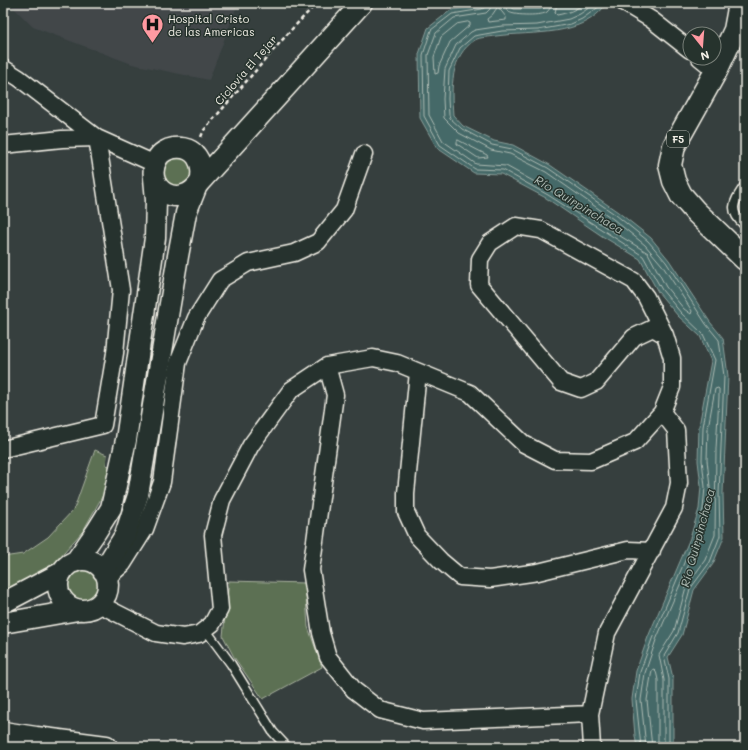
<svg xmlns="http://www.w3.org/2000/svg" width="748" height="750" font-family="Mali,sans-serif">
<style>
.built{fill:#42474a}
.green{fill:#5b7053;stroke:#a8b09e}
.water{fill:#446967;stroke:#8a9f9b}
.lines{fill:none;stroke-linecap:round;stroke-linejoin:round}
.shore{stroke:#aebbb4;stroke-width:1}
.service-casing{stroke:#f4f1e8;stroke-width:11}
.minor-casing{stroke:#f4f1e8;stroke-width:19}
.tertiary-casing{stroke:#f4f1e8;stroke-width:23}
.secondary-casing{stroke:#f4f1e8;stroke-width:25}
.trunk-casing{stroke:#f4f1e8;stroke-width:25}
.path{stroke:#f4f1e8;stroke-width:2.5;stroke-dasharray:4 3;stroke-linecap:butt}
.service{stroke:#26332d;stroke-width:8}
.minor{stroke:#26332d;stroke-width:16}
.tertiary{stroke:#26332d;stroke-width:20}
.secondary{stroke:#26332d;stroke-width:22}
.trunk{stroke:#26332d;stroke-width:22}
.labels{text-anchor:middle;stroke-width:3;stroke-linejoin:round;paint-order:stroke}
.shield{fill:#26332d;stroke:#b6b8b0;stroke-width:1}
.shield-label{font-size:10px;font-weight:bold;fill:#f4f1e8}
.poi-label{font-size:11px;fill:#f4f1e8;stroke:#26332d;text-anchor:start}
.street-label{font-size:11px;fill:#f4f1e8;stroke:#26332d}
.water-label{font-size:12px;font-style:italic;fill:#aebbb4;stroke:#26332d}
</style>
<rect width="100%" height="100%" fill="#363f3e"/>
<filter id="ink" filterUnits="userSpaceOnUse"><feTurbulence type="fractalNoise" baseFrequency=".025" numOctaves="2"/><feDisplacementMap in="SourceGraphic" scale="8" xChannelSelector="R" yChannelSelector="G"/><feConvolveMatrix kernelMatrix="1 2 1 2 8 2 1 2 1" color-interpolation-filters="sRGB"/></filter>
<g filter="url(#ink)">
<path class="built" d="M9,3h229l-29,77 -77,-16 -99,-37z"/>
<path class="green" d="M178,157h5l8,5 3,14 -10,10c-3,0 -7,1 -10,0 -15,-4 -12,-25 4,-29z
M95,450l12,5 -1,10 8,2 -11,28 -20,36 -38,42 -42,23v-39l20,-3 25,-17 26,-28z
M66 586a17 17 0 1 1 34 0a17 17 0 1 1-34 0Z
M229,581l76,2 3,44 14,40 -59,32 -29,-42 -11,-21z"/>
<path class="water" d="M551,3h56c-24,35 -74,28 -111,33 -6,1 -16,1 -21,4 -25,16 -24,48 -22,75l10,11 31,15 19,4 37,20 68,47 33,26 18,22 41,62 13,16 5,38 -5,117 1,44 -11,27 -19,26 -12,45 -14,22 5,21v69h-36l-2,-11 -3,-37 4,-28 12,-34 42,-99 9,-29 2,-23 -3,-25 1,-35 12,-65 -11,-25 -22,-20 -20,-24 -18,-33 -38,-23 -56,-38 -45,-24 -27,-1 -37,-25 -17,-30 -1,-64 9,-26 23,-18 32,-5h57z"/>
<g class="lines">
<path class="shore" d="M486,3l-1,4 -3,2 -30,5 -21,16 -8,25 1,61 16,29 35,24 28,1 45,25 95,61 19,34 19,23 22,21 12,26 -12,67 -1,33 3,27 -2,22 -9,30 -42,100 -12,33 -4,28 5,47
M491,3l-1,6 -4,4 -32,5 -18,15 -8,22 1,60 14,26 33,23 30,2 45,25 56,37 41,25 18,34 18,22 7,5 1,-3 -30,-46 -17,-20 -32,-26 -67,-47 -36,-18 -19,-4 -32,-17 -15,-15 -1,-19 2,-30 11,-24 15,-13 4,-2 27,-4 35,-1 32,-6 11,-5 16,-11
M505,3c1,4 1,6 4,9 5,4 34,4 38,0 3,-3 4,-5 4,-9
M510,3l1,4 3,2h26l4,-1 2,-5
M557,3l-2,10 2,2c11,-2 19,-5 28,-12
M602,3l-2,3 -18,13 -11,5 -33,6 -36,1 -28,5 -14,12 -11,23 -1,28 1,16 1,3 12,11 30,16 20,4 36,19 68,47 32,26 18,21 40,62 13,16 5,36 -5,117 1,43 -10,26 -20,27 -12,44 -14,23 5,23v68
M498,7l8,10v3l-18,2 -1,-3 5,-4z
M468,22l2,1v2l-20,17 -11,24 -1,7 -3,1 -1,-17 7,-20 16,-13z
M458,140l29,15 1,2 -10,1 -21,-14v-2z
M646,747l-5,-47 4,-27 11,-33 43,-99 9,-31 2,-23 -3,-27 1,-32 7,-39 3,-1 1,1v8l-3,52 -1,86 -10,25 -19,27 -12,44 -15,24 5,25v67
M652,747l-5,-47 5,-30 2,-1 2,2 2,9v67"/>
<defs>
<path id="service" d="M745,185c-11,17 -18,25 0,41
M205,629l26,35 42,68 14,15"/>
<path id="minor" d="M624,3l28,17 38,30
M700,58l16,13
M3,68l16,10 78,60 58,26
M3,145l59,-6 35,-1 24,152 -6,63 -12,72 -100,24
M327,366l8,29 -24,175 10,63 7,24 26,33 26,20 43,11 167,-7
M418,372l-12,121v19l11,24 24,25 19,16 30,2 48,-7 90,-22 24,1
M107,578l16,-14 22,-35 17,-47 16,-119 18,-45 24,-38 28,-17 46,-10 24,-11 26,-32 20,-56
M99,604l57,29 27,4 16,-3 13,-10 8,-15 -7,-74 9,-35 29,-55 40,-55 36,-24 46,-8 24,5 73,30 54,51 31,16 36,1 44,-19 27,-30 10,-25v-29l-7,-23 -12,-7 -19,9 -38,45 -15,7 -20,-7 -82,-97 1,-26 10,-16 26,-17 25,4 93,51 12,16 19,38
M592,747l-2,-33 17,-81 67,-125 5,-25 -3,-53 -14,-18"/>
<path id="tertiary" d="M200,182c5,-19 -5,-37 -26,-34 -7,1 -14,5 -17,11 -15,30 23,53 43,23l162,-179
M58 585a25 25 0 1 1 50 0a25 25 0 1 1-50 0Z
M75,562l21,-30 15,-24 15,-68 29,-202 1,-38 -2,-22
M103,571l22,-36 13,-40 40,-239 8,-43 10,-25
M3,603l59,-31
M3,623l75,-13"/>
<path id="secondary" d="M3,733l33,5 70,9"/>
<path id="trunk" d="M740,3l-5,27 -19,41 -42,75 -4,19 4,16 7,14 14,16 50,48"/>
</defs>
<use href="#service" class="service-casing"/>
<use href="#minor" class="minor-casing"/>
<use href="#tertiary" class="tertiary-casing"/>
<use href="#secondary" class="secondary-casing"/>
<use href="#trunk" class="trunk-casing"/>
<path class="path" d="M201,137l3,-7 87,-100 26,-27"/>
<use href="#service" class="service"/>
<use href="#minor" class="minor"/>
<use href="#tertiary" class="tertiary"/>
<use href="#secondary" class="secondary"/>
<use href="#trunk" class="trunk"/>
</g>
</g>
<defs>
<symbol id="hospital-pin" viewBox="-11 -11 22 30"><path d="M0 17L-7.5 6A9.5 9.5 0 1 1 7.5 6Z" fill="#ff9aa2" stroke="#26332d"/><path d="M-5-5h3v3.5h4V-5h3V5h-3V1.5h-4V5h-3Z" fill="#111"/></symbol>
</defs>
<g fill-rule="evenodd">
<use href="#hospital-pin" x="140" y="12" width="25" height="34"/>
</g>
<g class="labels">
<rect class="shield" x="667" y="131" width="22" height="16" rx="3"/>
<g class="shield-label">
<text x="678" y="143">F5</text>
</g>
<g class="poi-label">
<text x="168" y="23">Hospital Cristo<tspan x="168" dy="13">de las Americas</tspan></text>
</g>
<g class="street-label">
<text transform="translate(246 70) rotate(-49)" y="4">Ciclovía El Tejar</text>
</g>
<g class="water-label">
<text transform="translate(579 205) rotate(31)" y="4">Río Quirpinchaca</text>
<text transform="translate(698 538) rotate(-75)" y="4">Río Quirpinchaca</text>
</g>
</g>
<rect width="748" height="750" fill="none" stroke="#26332d" stroke-width="16"/>
<rect x="8" y="8" width="732" height="734" fill="none" stroke="#f4f1e8" stroke-width="1.5" filter="url(#ink)"/>
<g transform="translate(702 46) rotate(163)"><circle r="19" fill="#26332d" stroke="#787f78"/>
<path d="M0-3L7 15L0 10L-7 15Z" fill="#ff9aa2"/>
<text y="-6" font-size="11" font-weight="bold" text-anchor="middle" fill="#f4f1e8">N</text>
</g>
</svg>
